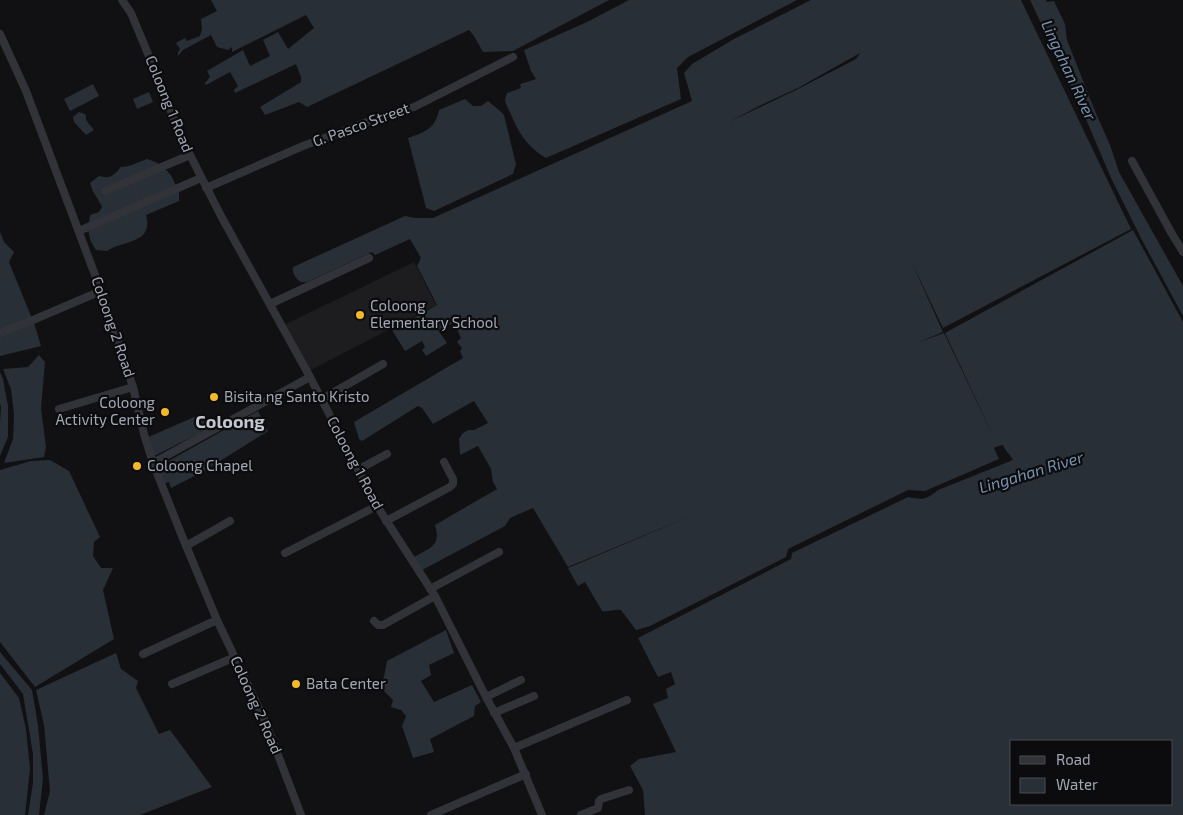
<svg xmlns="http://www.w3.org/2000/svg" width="1183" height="815" font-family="'Exo 2',sans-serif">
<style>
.built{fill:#1d1d20}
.water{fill:#282f36;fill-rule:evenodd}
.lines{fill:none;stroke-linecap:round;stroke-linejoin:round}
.minor{stroke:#323338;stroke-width:8}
.poi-dot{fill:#f2ba2a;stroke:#0c0c0e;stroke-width:2}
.labels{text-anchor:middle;stroke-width:4.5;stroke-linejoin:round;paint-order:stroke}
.street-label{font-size:15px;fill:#a2a7b4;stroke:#0c0c0e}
.poi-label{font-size:15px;fill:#a2a7b4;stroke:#0c0c0e;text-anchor:start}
.water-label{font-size:16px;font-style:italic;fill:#7993af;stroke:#0c0c0e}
.quarter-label{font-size:18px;font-weight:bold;fill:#c3c6d0;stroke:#0c0c0e}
</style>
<rect width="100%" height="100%" fill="#111113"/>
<path class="built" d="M414,262l22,43 -127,66 -25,-46z"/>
<path class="water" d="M211,0h398l-96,51 -30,1 -9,-16 -5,-6 -162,77 -8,-5 -34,13 -5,-8 41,-25v-5l-5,-13 -61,29 -1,-3 4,-4 -8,-14 -24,13 -1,-2 5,-6 -3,-6 36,-21 7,16 20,-10 -7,-16 15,-8 10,17 26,-21 -8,-13 -74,37v-5l-4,3 -11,-3 -6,-12 -28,15 -5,6v-4l2,-3 -4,-6 9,-5 2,3 13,-5 2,-7 -1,-10 16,-8z
M629,0h168l-109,57 -11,11 4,31 -135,59c-18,-10 -29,-27 -36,-46 -2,-3 -4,-8 -5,-11 0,-3 1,-5 2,-8l14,-5 -1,-4 16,-5 -5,-8 -7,-21 63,-28z
M811,0h210l110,229 -188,99 -31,-65 31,69 -26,11 27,-10 54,113 -4,2 5,11 -74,32 -17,-1 -120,59 -2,8 -136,69 -14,4 -15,-20c-7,-1 -12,2 -19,1l-17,-29 -7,4 -10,-18 125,-53 -125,52 -35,-59 -23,10 -5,8 -83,44 -8,-13c15,-9 28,-11 21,-32l62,-36 -4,-7 -2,-13 -13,-23 -18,9 -1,-16 3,-5 6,-4h6l14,-7 -14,-22 -41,23 -11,-16 -4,-2 -56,35 -3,-2 -5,-17 109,-64 -3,-7 2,-3 -5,-6 4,-4 -7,-15 -16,7 9,13 -21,13 -4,-6 3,-3 -3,-6 -17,10 -13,-21 45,-25 -20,-39 4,-8 -11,-19 -35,16 -3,-3 -65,30h-6c-5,-3 -9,-9 -8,-15l112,-51 10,2h18l259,-117 -8,-28 8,-9 42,-25zM860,53l-4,6 -58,30 -67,32 28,-15 39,-18z
M1030,0h16l1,2 7,-1 11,23 2,16 28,71 15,34 9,27 64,114v30l-41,-76 -31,-62 -28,-66z
M93,84l6,12 -29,15 -6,-12z
M149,92l4,10 -16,7 -4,-10z
M465,99l8,7h8l7,-5 12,10 4,4 12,49 -3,10 -79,37 -8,-3 -18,-70c17,-6 27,-9 31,-28z
M79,112l6,2 1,2v4l8,10 -8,5 -12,-13 -1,-5z
M147,159c12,3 24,12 28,25l4,2v15l-33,14c8,29 -23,25 -39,36l-11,-1c-9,-13 -8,-20 -6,-35l9,-3 3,-5c-4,-9 -9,-13 -12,-24l9,-7c12,3 14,0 22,-9 9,0 17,-5 26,-8z
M1133,230l50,92v493h-538l-2,-25 -13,-24 9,-7 37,-7 -23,-48 15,-6 -2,-9 9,-5 -4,-12 -13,5 -20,-39 153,-79 1,-6 116,-56c15,3 18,3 30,-7l75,-30c-3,-6 -8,-9 -10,-15l-5,1 -53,-113zM1172,741v63h-160v-63z
M0,232l4,10 10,10 -5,10 26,64 6,20 -41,10z
M39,355l6,7 -4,46 5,39 -2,10 -40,6 9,-24 1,-25 -3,-25 -8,-20 25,-2z
M0,372l3,7 5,27v31l-8,19v-34l1,-14 -1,-5z
M258,411l10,20 -64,40 -33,17 -2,-6 -6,2 -7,-16z
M201,414l7,15 -54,27 -8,-18z
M50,460l19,11 31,66 -6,5 -1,14 8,12h12l-10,22 11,49 -79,48 -35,-45v-172l31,-9z
M446,630l8,23 -25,12 2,10 -10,6 13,21 38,-17 9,17 -6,4 -1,10 -44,23 4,13 -21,6 -11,-32 4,-10 -5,-6 -10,-3 2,-7 -14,-14 5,-9 3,-16z
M0,652l32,38 6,35 5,54 -4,36h-11l5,-32v-29l-10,-60 -23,-30z
M116,653l5,16 17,12 -2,7 23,46 11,-4 42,57 -72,28h-96l6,-24 -6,-66 -8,-35z
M0,673l19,25 7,31 4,40 -5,46h-25z"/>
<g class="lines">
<path class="minor" d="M122,0l9,13 15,36 36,90 39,77 89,161 67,129 58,90 51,101 28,51 28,67
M0,34l26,57 75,200 32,96 11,47 9,29 29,73 35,84 48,101 36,94
M1132,161l40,73 11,18
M206,188l97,-42 67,-25 44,-14 99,-50
M105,191l85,-36
M79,231l122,-53
M270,304l99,-46
M0,333l33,-13 68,-29
M322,399l61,-35
M59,409l74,-22
M153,463l157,-86
M359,469l28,-15
M386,521l64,-34 3,-3v-5l-9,-17
M186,546l44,-25
M285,553l92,-47
M430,589l69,-37
M374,621l4,4h5l52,-29
M143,654l74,-34
M172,684l63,-27
M486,697l35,-17
M494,713l40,-17
M514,748l113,-48
M431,815l95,-41
M581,815l17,-7 1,-7 2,-2 28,-9"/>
</g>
<g class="poi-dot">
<circle cx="360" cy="315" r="5"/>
<circle cx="214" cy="397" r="5"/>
<circle cx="165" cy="412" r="5"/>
<circle cx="137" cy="466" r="5"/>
<circle cx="296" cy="684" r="5"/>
</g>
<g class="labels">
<g class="street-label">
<text transform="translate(169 104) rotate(68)" y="5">Coloong 1 Road</text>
<text transform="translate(361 125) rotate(-20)" y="5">G. Pasco Street</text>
<text transform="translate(113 327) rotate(71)" y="5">Coloong 2 Road</text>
<text transform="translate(355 463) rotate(62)" y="5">Coloong 1 Road</text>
<text transform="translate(256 705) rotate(66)" y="5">Coloong 2 Road</text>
</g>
<g class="poi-label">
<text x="370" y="311">Coloong<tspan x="370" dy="17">Elementary School</tspan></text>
<text x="224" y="402">Bisita ng Santo Kristo</text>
<text x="155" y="408" text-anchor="end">Coloong<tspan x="155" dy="17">Activity Center</tspan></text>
<text x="147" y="471">Coloong Chapel</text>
<text x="306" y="689">Bata Center</text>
</g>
<g class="water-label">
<text transform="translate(1069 70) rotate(65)" y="6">Lingahan River</text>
<text transform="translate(1031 472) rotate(-17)" y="6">Lingahan River</text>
</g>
<g class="quarter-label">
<text x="230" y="428">Coloong</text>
</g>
</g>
<rect x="1010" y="740" width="162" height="65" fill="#0c0c0e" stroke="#484a50"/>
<rect x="1020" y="756" width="25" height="8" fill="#323338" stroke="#484a50"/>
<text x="1056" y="765" font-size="15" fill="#a2a7b4">Road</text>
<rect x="1020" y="778" width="25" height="15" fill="#282f36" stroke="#484a50"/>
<text x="1056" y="790" font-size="15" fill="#a2a7b4">Water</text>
</svg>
